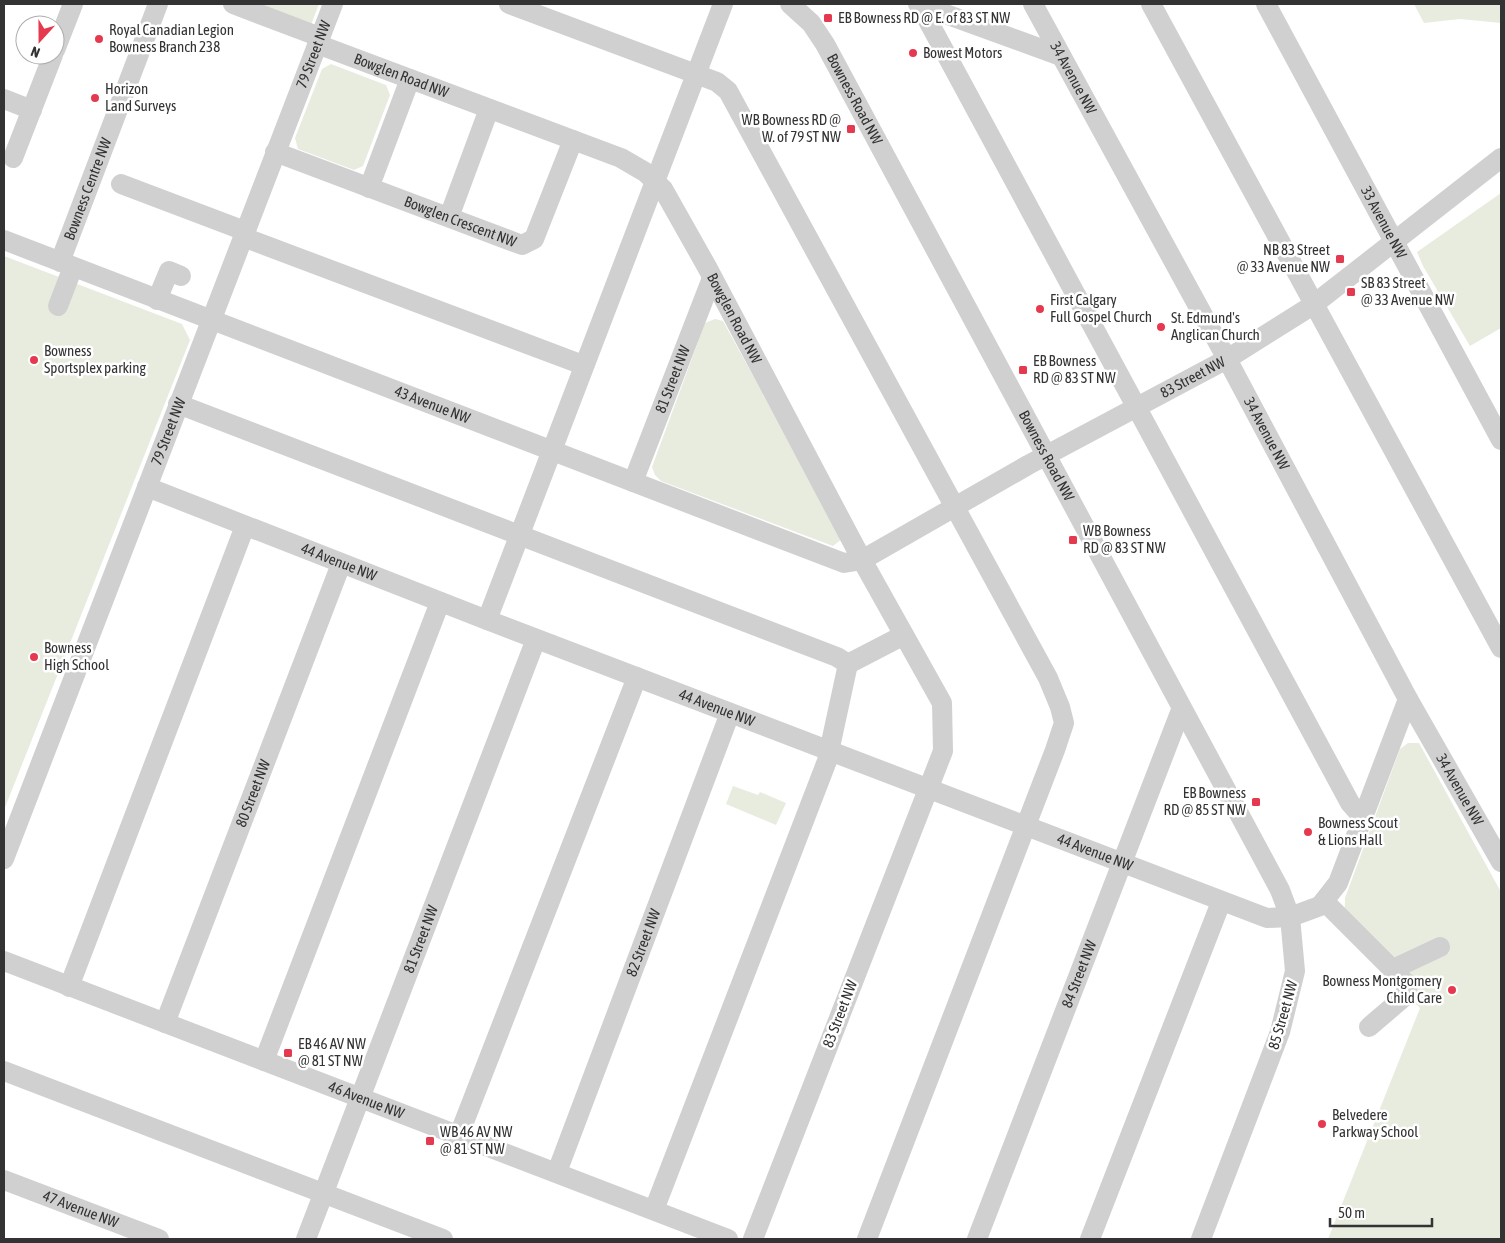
<svg xmlns="http://www.w3.org/2000/svg" width="1505" height="1243" font-family="'Asap Condensed',sans-serif">
<style>
.green{fill:#e7ecdf}
.lines{fill:none;stroke-linecap:round;stroke-linejoin:round}
.minor{stroke:#d0d0d0;stroke-width:20}
.poi-dot{fill:#e53950;stroke:#fff;stroke-width:2}
.labels{text-anchor:middle;stroke-width:5;stroke-linejoin:round;paint-order:stroke}
.poi-label{font-size:15px;fill:#333;stroke:#fff;text-anchor:start}
.street-label{font-size:15px;fill:#333;stroke:#fff}
</style>
<rect width="100%" height="100%" fill="#fff"/>
<path class="green" d="M255,4h64l-8,21z
M1414,4h87v19l-41,-4 -36,4z
M331,64l55,21 4,10 -27,71 -9,4 -56,-21 -3,-11 27,-69z
M1501,193v135l-31,18 -47,-80 -6,-14z
M4,256l178,68 8,16 -186,470z
M715,319l8,2 119,218 -9,7 -172,-65 -6,-6 -3,-8 53,-144z
M1408,743h11l82,149v347h-173l92,-231 -76,-76 1,-34 55,-149z
M733,786l25,9 2,-3 26,11 -10,22 -50,-21z"/>
<g class="lines">
<g class="minor">
<path d="M233,4l87,33"/>
<path d="M509,4l187,70 21,8 11,9 320,587 12,29 4,16 -9,27 -188,489"/>
<path id="s1" d="M790,4l21,19 14,21 455,846 10,27 5,54 -15,61 -79,207"/>
<path d="M918,4l143,52"/>
<path d="M919,4l431,799 13,15"/>
<path id="s2" d="M1033,4l194,355 181,340 93,163"/>
<path d="M1151,4l350,644"/>
<path id="s3" d="M1266,4l235,436"/>
<path id="s4" d="M317,44l304,114 24,14 18,17 44,78 155,293 80,143 1,48 -190,488"/>
<path d="M55,50l18,-46"/>
<path d="M4,99l28,11"/>
<path id="s5" d="M275,152l247,93 12,-6 39,-99"/>
<path d="M13,158l40,-103"/>
<path d="M121,184l124,47"/>
<path d="M369,188l41,-109"/>
<path d="M449,217l40,-108"/>
<path d="M243,237l340,128"/>
<path id="s6" d="M4,240l840,323 18,-3 166,-95 199,-106 86,-54 188,-147"/>
<path id="s7" d="M60,262l98,-258"/>
<path d="M157,300l12,-29 12,5"/>
<path d="M58,306l15,-39"/>
<path d="M178,404l659,253 11,7 -21,97 -173,449"/>
<path id="s8" d="M633,482l79,-204"/>
<path id="s9" d="M147,487l340,133 780,298 23,-1 30,-11 18,-23 70,-184"/>
<path d="M487,620l236,-616"/>
<path d="M848,664l56,-29"/>
<path id="s10" d="M4,859l329,-855"/>
<path d="M1324,901l84,84 -4,12 -35,30"/>
<path id="s11" d="M4,961l724,278"/>
<path d="M1393,969l47,-22"/>
<path d="M69,987l176,-461"/>
<path id="s12" d="M165,1023l176,-459"/>
<path d="M264,1061l176,-459"/>
<path d="M4,1071l439,168"/>
<path d="M459,1135l178,-458"/>
<path id="s13" d="M557,1172l173,-459"/>
<path id="s14" d="M4,1180l155,59"/>
<path id="s15" d="M306,1239l230,-600"/>
<path id="s16" d="M977,1239l204,-529"/>
<path d="M1090,1239l131,-337"/>
</g>
</g>
<g class="poi-dot">
<rect x="823" y="13" width="10" height="10" rx="2.5"/>
<circle cx="99" cy="39" r="5"/>
<circle cx="913" cy="53" r="5"/>
<circle cx="95" cy="98" r="5"/>
<rect x="846" y="124" width="10" height="10" rx="2.5"/>
<rect x="1335" y="254" width="10" height="10" rx="2.5"/>
<rect x="1346" y="287" width="10" height="10" rx="2.5"/>
<circle cx="1040" cy="309" r="5"/>
<circle cx="1161" cy="327" r="5"/>
<circle cx="34" cy="360" r="5"/>
<rect x="1018" y="365" width="10" height="10" rx="2.5"/>
<rect x="1068" y="535" width="10" height="10" rx="2.5"/>
<circle cx="34" cy="657" r="5"/>
<rect x="1251" y="797" width="10" height="10" rx="2.5"/>
<circle cx="1308" cy="832" r="5"/>
<circle cx="1452" cy="990" r="5"/>
<rect x="283" y="1048" width="10" height="10" rx="2.5"/>
<circle cx="1322" cy="1124" r="5"/>
<rect x="425" y="1136" width="10" height="10" rx="2.5"/>
</g>
<g class="labels">
<g class="poi-label">
<text x="838" y="23">EB Bowness RD @ E. of 83 ST NW</text>
<text x="109" y="35">Royal Canadian Legion<tspan x="109" dy="17">Bowness Branch 238</tspan></text>
<text x="923" y="58">Bowest Motors</text>
<text x="105" y="94">Horizon<tspan x="105" dy="17">Land Surveys</tspan></text>
<text x="841" y="125" text-anchor="end">WB Bowness RD @<tspan x="841" dy="17">W. of 79 ST NW</tspan></text>
<text x="1330" y="255" text-anchor="end">NB 83 Street<tspan x="1330" dy="17">@ 33 Avenue NW</tspan></text>
<text x="1361" y="288">SB 83 Street<tspan x="1361" dy="17">@ 33 Avenue NW</tspan></text>
<text x="1050" y="305">First Calgary<tspan x="1050" dy="17">Full Gospel Church</tspan></text>
<text x="1171" y="323">St. Edmund's<tspan x="1171" dy="17">Anglican Church</tspan></text>
<text x="44" y="356">Bowness<tspan x="44" dy="17">Sportsplex parking</tspan></text>
<text x="1033" y="366">EB Bowness<tspan x="1033" dy="17">RD @ 83 ST NW</tspan></text>
<text x="1083" y="536">WB Bowness<tspan x="1083" dy="17">RD @ 83 ST NW</tspan></text>
<text x="44" y="653">Bowness<tspan x="44" dy="17">High School</tspan></text>
<text x="1246" y="798" text-anchor="end">EB Bowness<tspan x="1246" dy="17">RD @ 85 ST NW</tspan></text>
<text x="1318" y="828">Bowness Scout<tspan x="1318" dy="17">&amp; Lions Hall</tspan></text>
<text x="1442" y="986" text-anchor="end">Bowness Montgomery<tspan x="1442" dy="17">Child Care</tspan></text>
<text x="298" y="1049">EB 46 AV NW<tspan x="298" dy="17">@ 81 ST NW</tspan></text>
<text x="1332" y="1120">Belvedere<tspan x="1332" dy="17">Parkway School</tspan></text>
<text x="440" y="1137">WB 46 AV NW<tspan x="440" dy="17">@ 81 ST NW</tspan></text>
</g>
<g class="street-label">
<text dy="5" stroke="none"><textPath href="#s10" startOffset="862">79 Street NW</textPath></text>
<text dy="5" stroke="none"><textPath href="#s4" startOffset="90">Bowglen Road NW</textPath></text>
<text dy="5" stroke="none"><textPath href="#s2" startOffset="84">34 Avenue NW</textPath></text>
<text dy="5" stroke="none"><textPath href="#s1" startOffset="116">Bowness Road NW</textPath></text>
<text dy="5" stroke="none"><textPath href="#s7" startOffset="78">Bowness Centre NW</textPath></text>
<text dy="5" stroke="none"><textPath href="#s5" startOffset="198">Bowglen Crescent NW</textPath></text>
<text dy="5" stroke="none"><textPath href="#s3" startOffset="248">33 Avenue NW</textPath></text>
<text dy="5" stroke="none"><textPath href="#s4" startOffset="525">Bowglen Road NW</textPath></text>
<text dy="5" stroke="none"><textPath href="#s6" startOffset="1296">83 Street NW</textPath></text>
<text dy="5" stroke="none"><textPath href="#s8" startOffset="110">81 Street NW</textPath></text>
<text dy="5" stroke="none"><textPath href="#s6" startOffset="459">43 Avenue NW</textPath></text>
<text dy="5" stroke="none"><textPath href="#s10" startOffset="458">79 Street NW</textPath></text>
<text dy="5" stroke="none"><textPath href="#s2" startOffset="489">34 Avenue NW</textPath></text>
<text dy="5" stroke="none"><textPath href="#s1" startOffset="521">Bowness Road NW</textPath></text>
<text dy="5" stroke="none"><textPath href="#s9" startOffset="206">44 Avenue NW</textPath></text>
<text dy="5" stroke="none"><textPath href="#s9" startOffset="611">44 Avenue NW</textPath></text>
<text dy="5" stroke="none"><textPath href="#s2" startOffset="894">34 Avenue NW</textPath></text>
<text dy="5" stroke="none"><textPath href="#s12" startOffset="246">80 Street NW</textPath></text>
<text dy="5" stroke="none"><textPath href="#s9" startOffset="1016">44 Avenue NW</textPath></text>
<text dy="5" stroke="none"><textPath href="#s15" startOffset="321">81 Street NW</textPath></text>
<text dy="5" stroke="none"><textPath href="#s13" startOffset="245">82 Street NW</textPath></text>
<text dy="5" stroke="none"><textPath href="#s16" startOffset="284">84 Street NW</textPath></text>
<text transform="translate(840 1014) rotate(-69)" y="5">83 Street NW</text>
<text transform="translate(1283 1015) rotate(-74)" y="5">85 Street NW</text>
<text dy="5" stroke="none"><textPath href="#s11" startOffset="388">46 Avenue NW</textPath></text>
<text dy="5" stroke="none"><textPath href="#s14" startOffset="82">47 Avenue NW</textPath></text>
</g>
</g>
<rect width="1505" height="1243" fill="none" stroke="#333333" stroke-width="10"/>
<g transform="translate(40 40) rotate(201)"><circle r="24" fill="#ffffff" stroke="#adadad"/>
<path d="M0-4L9 19L0 12L-9 19Z" fill="#e53950"/>
<text y="-8" font-size="14" font-weight="bold" text-anchor="middle" fill="#333333">N</text>
</g>
<path d="M1330 1218v8h102v-8" fill="none" stroke="#333333" stroke-width="2.5"/>
<text x="1338" y="1218" font-size="15" fill="#333333" stroke="#ffffff" stroke-width="4" paint-order="stroke">50 m</text>
</svg>
